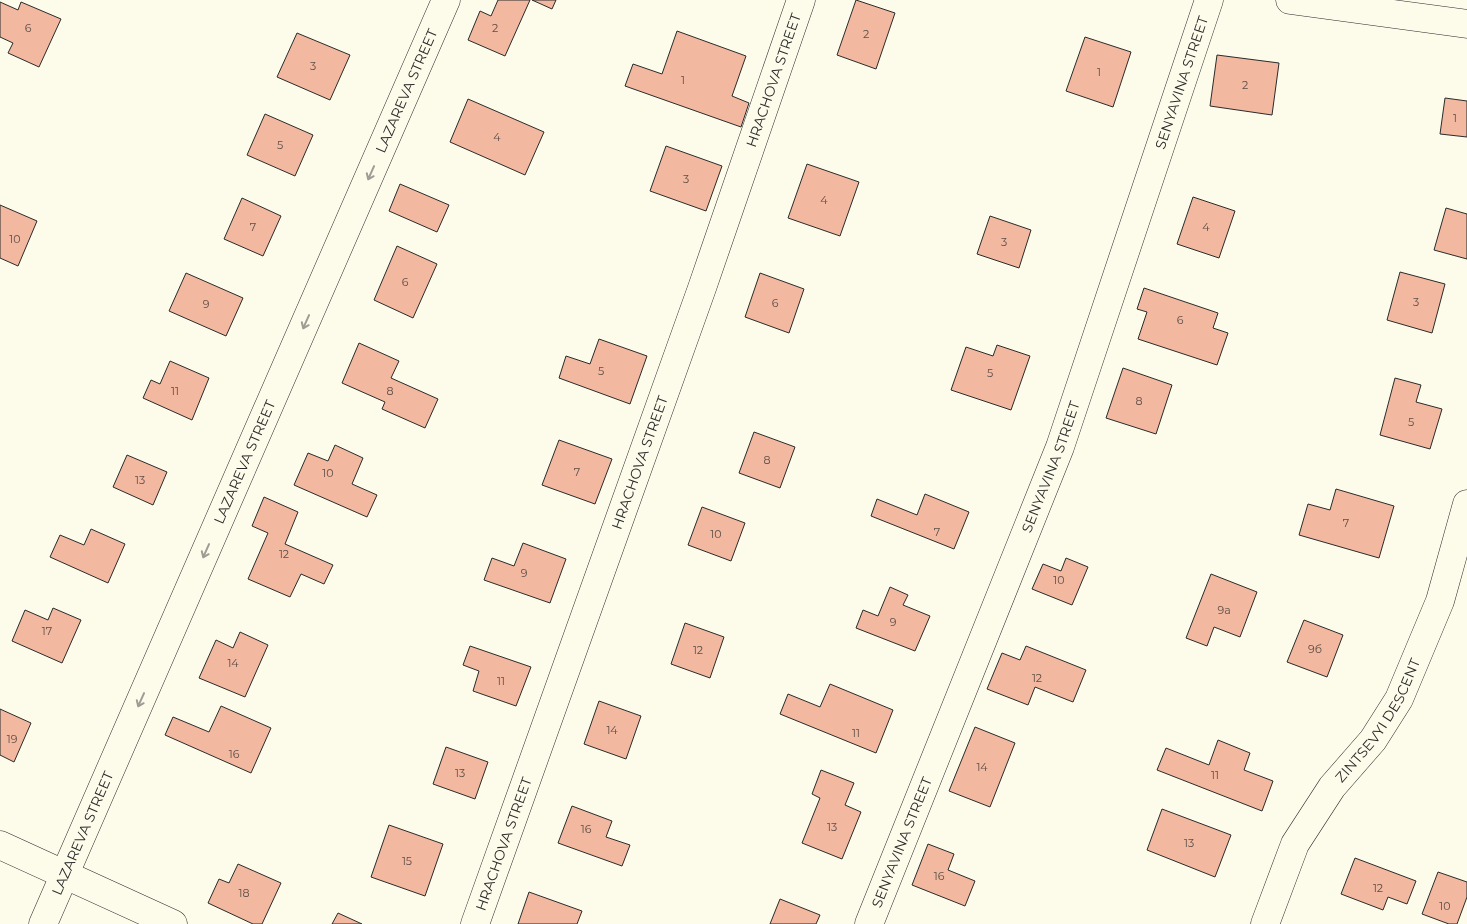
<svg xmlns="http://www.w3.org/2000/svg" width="1467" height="924" font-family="Montserrat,sans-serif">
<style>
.building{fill:#f2b8a0;stroke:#2b2b2b}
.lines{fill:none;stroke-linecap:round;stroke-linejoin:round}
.minor-casing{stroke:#2b2b2b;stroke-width:29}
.tertiary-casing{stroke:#2b2b2b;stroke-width:29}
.minor{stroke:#fdfbea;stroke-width:28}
.tertiary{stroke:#fdfbea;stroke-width:28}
.oneway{stroke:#9e9d94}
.labels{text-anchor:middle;stroke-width:4;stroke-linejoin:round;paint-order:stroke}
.number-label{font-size:11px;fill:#5d4e48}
.street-label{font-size:14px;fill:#2b2b2b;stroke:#fdfbea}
</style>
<rect width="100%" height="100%" fill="#fdfbea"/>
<path class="building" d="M498,0h32l-25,56 -37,-16 12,-29 11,5z
M532,0h24l-4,9z
M856,0l39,13 -19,56 -39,-14z
M0,2l18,8 3,-8 40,17 -22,48 -31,-14 5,-10 -13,-6z
M677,31l69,25 -14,40 17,7 -8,24 -116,-41 8,-22 29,10z
M297,33l53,22 -20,45 -53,-23z
M1085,37l46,15 -18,55 -47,-16z
M1217,55l62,8 -7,52 -62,-9z
M1445,98l22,3v36l-27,-3z
M468,99l76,33 -19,43 -75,-33z
M265,114l48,21 -18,41 -48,-21z
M666,146l56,20 -16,45 -56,-20z
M807,164l52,18 -19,54 -52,-18z
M400,184l49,21 -12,27 -48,-21z
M1193,197l42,14 -16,47 -42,-14z
M242,198l39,18 -18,40 -39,-17z
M0,205l37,16 -19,45 -18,-8z
M1446,208l21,6v45l-33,-9z
M990,216l41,14 -12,38 -42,-14z
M397,246l40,18 -24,54 -39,-18z
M1400,272l45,12 -13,49 -45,-13z
M186,273l57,25 -17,38 -57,-25z
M760,273l44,16 -15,44 -44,-16z
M1144,288l74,25 -5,15 15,5 -11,32 -79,-26 9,-27 -10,-3z
M599,339l48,17 -17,48 -71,-26 7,-22 24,8z
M359,343l40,18 -8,17 47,21 -13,29 -43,-19 3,-7 -43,-19z
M997,345l33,11 -19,54 -60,-20 15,-43 27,9z
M170,361l39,17 -17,42 -49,-22 8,-18 9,4z
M1123,368l49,17 -16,49 -50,-16z
M1395,378l26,7 -5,17 26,7 -12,40 -50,-14z
M754,432l41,15 -15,41 -41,-15z
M559,440l53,19 -17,45 -53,-19z
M335,445l28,13 -11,26 25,11 -10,22 -73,-32 14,-32 20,8z
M127,455l40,17 -14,33 -40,-18z
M1336,489l58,17 -15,52 -80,-23 9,-31 22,6z
M925,494l44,18 -15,37 -83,-33 6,-17 40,16z
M264,497l34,15 -13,32 48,21 -9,19 -23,-10 -11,23 -42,-18 20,-46 -16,-7z
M702,507l43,16 -14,38 -43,-16z
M91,529l34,15 -17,39 -58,-26 10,-22 24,10z
M523,543l43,16 -16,44 -66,-23 8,-22 22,8z
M1066,558l22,9 -16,38 -40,-16 11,-25 18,7z
M1211,574l46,18 -17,45 -26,-10 -7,19 -21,-8z
M890,587l18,8 -5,10 27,11 -15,35 -59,-23 7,-18 15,6z
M53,608l28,12 -19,43 -50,-22 13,-31 23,10z
M1304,620l39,15 -16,42 -40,-15z
M685,623l39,14 -14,41 -39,-14z
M240,632l28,13 -23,52 -46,-19 17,-38 17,8z
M470,646l61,21 -15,39 -43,-15 6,-20 -16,-6z
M1026,646l60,24 -13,32 -38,-15 -7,18 -41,-16 15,-36 18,7z
M830,684l63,26 -17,43 -96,-39 8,-20 32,13z
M599,701l42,15 -15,43 -42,-15z
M221,706l50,22 -20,45 -86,-38 8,-18 36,15z
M0,709l31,14 -17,39 -14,-7z
M975,727l40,16 -25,64 -41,-16z
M1218,740l32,13 -6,17 29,11 -11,30 -105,-41 9,-22 43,17z
M446,747l42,15 -13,37 -42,-15z
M821,770l33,13 -9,22 16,7 -19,47 -40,-16 18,-45 -8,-4z
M572,806l40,15 -6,16 24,8 -8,21 -64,-23z
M1162,809l69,26 -16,42 -68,-27z
M389,825l54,19 -18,52 -54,-19z
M928,844l26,10 -6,16 27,11 -10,25 -53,-21z
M1355,858l61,23 -9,23 -19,-7 -5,13 -42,-16z
M238,864l43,19 -19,41h-9l-45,-21 11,-24 10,4z
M1438,872l29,10v15l-10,27h-8l-27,-10z
M529,892l53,19 -5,13h-59z
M780,899l40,16 -4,9h-46z
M338,913l24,11h-30z"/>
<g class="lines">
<defs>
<g id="minor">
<path d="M1290,0l177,24"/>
<path d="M0,845l173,79"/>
<path id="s1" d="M475,924l227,-636 99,-288"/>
<path id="s2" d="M869,924l191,-477 149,-447"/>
<path id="s3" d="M1265,924l30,-80 37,-57 41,-47 26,-41 41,-98 27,-97"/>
</g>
<g id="tertiary">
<path id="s4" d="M43,924l403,-924"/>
</g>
</defs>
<use href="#minor" class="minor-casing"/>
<use href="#tertiary" class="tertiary-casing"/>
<use href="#minor" class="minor"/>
<use href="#tertiary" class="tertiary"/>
</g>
<defs><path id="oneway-shaft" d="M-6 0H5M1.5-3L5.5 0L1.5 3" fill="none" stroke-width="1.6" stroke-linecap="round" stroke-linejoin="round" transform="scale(1.25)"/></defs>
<g class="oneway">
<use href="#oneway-shaft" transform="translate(371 173) rotate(114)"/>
<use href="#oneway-shaft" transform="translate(306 322) rotate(114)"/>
<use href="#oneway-shaft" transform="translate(206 551) rotate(114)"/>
<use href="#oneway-shaft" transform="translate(141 700) rotate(114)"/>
</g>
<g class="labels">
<g class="number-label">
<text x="28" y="32">6</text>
<text x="495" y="32">2</text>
<text x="866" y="38">2</text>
<text x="313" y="70">3</text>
<text x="1099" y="76">1</text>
<text x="683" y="84">1</text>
<text x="1245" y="89">2</text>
<text x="1455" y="122">1</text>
<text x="497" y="141">4</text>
<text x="280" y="149">5</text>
<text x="686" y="183">3</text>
<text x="824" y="204">4</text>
<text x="253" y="231">7</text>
<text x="1206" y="231">4</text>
<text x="15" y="243">10</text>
<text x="1004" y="246">3</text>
<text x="405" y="286">6</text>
<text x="1416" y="306">3</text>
<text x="775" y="307">6</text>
<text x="206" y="308">9</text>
<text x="1180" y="324">6</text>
<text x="601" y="375">5</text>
<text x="990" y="377">5</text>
<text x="175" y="395">11</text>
<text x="390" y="395">8</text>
<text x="1139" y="405">8</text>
<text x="1411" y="426">5</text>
<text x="767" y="464">8</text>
<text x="577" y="476">7</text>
<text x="328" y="477">10</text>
<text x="140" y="484">13</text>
<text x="1346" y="527">7</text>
<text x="937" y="536">7</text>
<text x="716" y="538">10</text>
<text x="284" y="558">12</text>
<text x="524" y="577">9</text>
<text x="1059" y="584">10</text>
<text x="1224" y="614">9а</text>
<text x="893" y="626">9</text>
<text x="47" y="635">17</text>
<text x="1315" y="653">9б</text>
<text x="698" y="654">12</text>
<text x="233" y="667">14</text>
<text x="1037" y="682">12</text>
<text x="501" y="685">11</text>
<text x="612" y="734">14</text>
<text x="856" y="737">11</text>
<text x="12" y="743">19</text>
<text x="234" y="758">16</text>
<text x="982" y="771">14</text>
<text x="460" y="777">13</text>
<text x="1215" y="779">11</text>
<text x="832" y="831">13</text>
<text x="586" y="833">16</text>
<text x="1189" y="847">13</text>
<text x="407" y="865">15</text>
<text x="939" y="880">16</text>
<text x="1378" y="892">12</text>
<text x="244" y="897">18</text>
<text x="1445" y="910">10</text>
</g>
<g class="street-label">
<text dy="5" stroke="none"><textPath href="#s1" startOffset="895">HRACHOVA STREET</textPath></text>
<text dy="5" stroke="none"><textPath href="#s2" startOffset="898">SENYAVINA STREET</textPath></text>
<text dy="5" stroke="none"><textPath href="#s4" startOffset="909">LAZAREVA STREET</textPath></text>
<text dy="5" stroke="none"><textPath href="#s4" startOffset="504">LAZAREVA STREET</textPath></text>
<text dy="5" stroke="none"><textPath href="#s1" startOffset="490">HRACHOVA STREET</textPath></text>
<text dy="5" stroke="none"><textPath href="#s2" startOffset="492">SENYAVINA STREET</textPath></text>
<text dy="5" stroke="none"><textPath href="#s3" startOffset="235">ZINTSEVYI DESCENT</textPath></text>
<text dy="5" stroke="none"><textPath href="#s4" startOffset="99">LAZAREVA STREET</textPath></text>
<text dy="5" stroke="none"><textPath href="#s2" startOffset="88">SENYAVINA STREET</textPath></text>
<text dy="5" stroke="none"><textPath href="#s1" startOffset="85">HRACHOVA STREET</textPath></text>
</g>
</g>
</svg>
